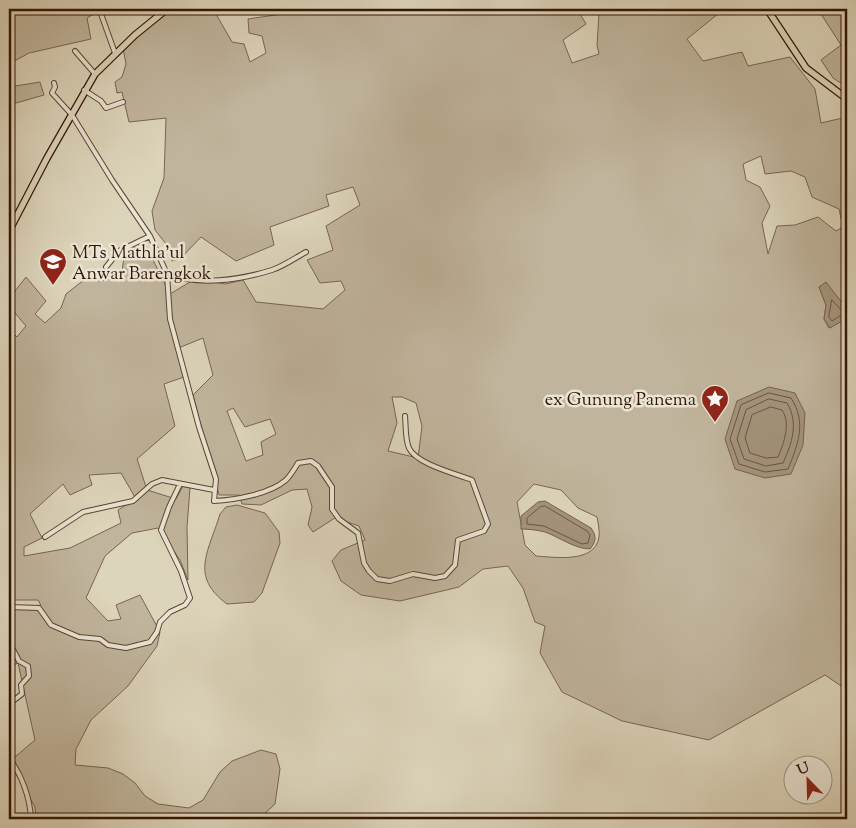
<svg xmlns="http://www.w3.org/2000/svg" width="856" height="828" font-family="'Sorts Mill Goudy',serif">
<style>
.green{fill:#c0b49c;stroke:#7a6450;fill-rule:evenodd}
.water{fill:#a4947d;stroke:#77614d}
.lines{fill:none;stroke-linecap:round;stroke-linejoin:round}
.shore{stroke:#6c5440;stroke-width:1}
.minor-casing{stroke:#5e4532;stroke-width:6}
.primary-casing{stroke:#341504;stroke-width:8}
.minor{stroke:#e9e4d3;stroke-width:4}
.primary{stroke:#ddd5bb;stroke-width:5.5}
.labels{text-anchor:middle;stroke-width:5;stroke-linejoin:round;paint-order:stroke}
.poi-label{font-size:18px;fill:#341504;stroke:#e9e4d3;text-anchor:start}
</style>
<rect width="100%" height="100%" fill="#ddd5bb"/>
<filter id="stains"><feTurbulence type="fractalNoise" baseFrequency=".004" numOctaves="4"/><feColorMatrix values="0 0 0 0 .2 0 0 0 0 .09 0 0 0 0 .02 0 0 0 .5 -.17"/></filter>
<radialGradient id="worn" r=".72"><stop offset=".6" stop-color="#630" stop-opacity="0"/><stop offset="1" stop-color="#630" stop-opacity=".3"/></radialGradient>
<path class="green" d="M9,9h94l-16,9 4,21 -62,14 -20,11z
M167,9h25l2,5h22l16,28 12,2 6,18 16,-9 -4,-17 -13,-3 -1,-14 34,-5 -1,-5h296l9,15 -23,16 9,23 27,-9 -2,-9 2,-31 -6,-5h131l-37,30 16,22 39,-9 6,14 42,-9 25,32 6,34 26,-6v192l-21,-26 -7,4 7,18 -2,14 5,9 18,-10v372l-22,-15 -116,65 -87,-19 -60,-29 -22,-39 5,-27 -10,-4 -12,-34 -15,-22 -25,3 -24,18 -59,14 -39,-6 -20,-14 -9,-20 9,-11 24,-10 -6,-14 -24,-8 -22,14 -5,-7 4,-18 -5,-18 -15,1 -31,15 -19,-1 -3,-9h-20l-26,-100 20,-20 -10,-37 -27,11 8,28 -20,7 11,42 -38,33 10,31 29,9 7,-13 7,2 -3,39 1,53 -8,-20 -22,-32 -26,5 -27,23 -19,42 22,23 13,-2 -5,-14 24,-10 20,37 -3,14 -29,40 -37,34 -15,29 -1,16 33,3 15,6 12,9 10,13 13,8 31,4 14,-8 17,-28 12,-11 29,-11 15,4 4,15 -5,35 -16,15h-223l-1,-12 -26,-45 26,-22 -17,-77 -9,4v-58l32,-4 -3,-5h-29v-271l8,8 9,-11c-22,-26 -21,-22 0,-49l20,24 -11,13 10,9 16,-15 5,-14 28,-22 4,9 23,-4 4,-26 18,-11 27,54 25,-15 30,5 18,-4 13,22 67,7 22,-19 -4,-9 -21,2 -13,-23 26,-10 -7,-24 34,-21 -7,-18 -27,8 3,11 -59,21 4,18 -38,16 -35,-24 -21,22 -8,2 -6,-17 -11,-14 -3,-19 12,-33 2,-60 -37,4 -7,-30 -5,1 -2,-11 7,-5 4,-13 -3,-16zM761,156l4,18 26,-3 14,6 7,20 27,12 4,18 -7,4 -18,-14 -23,8 -18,1 -9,28 -6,-31 8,-17 -10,-19 -14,-7 -3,-16zM392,397h10l14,6 6,23 -4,32 -30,-7 9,-28zM233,408l12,19 25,-8 6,15 -15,8 2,13 -17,6 -19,-50zM121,473l15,26 -18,11 3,13 -51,25 -46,8v-9l18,-9 -12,-24 33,-30 7,11 22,-10 -3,-10zM534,484l27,6 17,18 19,9c1,6 3,14 2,20 -4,27 -45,20 -63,19l-11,-11 -8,-43z
M822,9h25v78l-14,-9 -12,-18 20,-15 -20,-31z
M40,82l4,13 -35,10v-18z
M237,505l28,8 14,19 1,11 -18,50 -8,9 -27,2c-38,-28 -18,-53 -7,-90l6,-7z"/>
<path class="water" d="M826,282l21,27v9l-17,10 -6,-9 2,-14 -7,-18z
M769,387l26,6 10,20 -2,32 -12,29 -26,4 -30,-9 -10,-30 12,-38z
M545,501l46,27c6,8 5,14 -1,21 -15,0 -31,-12 -45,-17 -8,-2 -16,-3 -24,-3v-13l17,-14z"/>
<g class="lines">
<path class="shore" d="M832,300l12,13 -12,8 -3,-4z
M769,393l22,5c16,25 7,46 -3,71l-23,3 -26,-8 -9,-25 11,-34z
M769,399l18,4c12,20 5,40 -4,60l-17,3 -22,-7 -7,-20 9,-29z
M771,407l11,3c9,13 2,33 -4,47l-12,1 -16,-5 -5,-15 7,-23z
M545,506l42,25 3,4 -2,8 -6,1 -38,-18 -17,-2v-6l13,-11z"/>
<defs>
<path id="minor" d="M101,14l14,39
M75,51l20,23
M54,83l1,4 -3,6 20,22 40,65 38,56 17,38 3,45 29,108 17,52 -2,22c21,-1 56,-7 72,-21 5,-5 9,-12 12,-17l13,-2 7,5 14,21v22l7,10 19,14 6,30 5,8 8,8 13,2 23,-7 22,4 10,-2 10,-11 3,-25 26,-9 4,-7 -16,-44c-15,-6 -56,-16 -63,-32 -4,-9 -3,-22 -4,-32
M84,90l17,11 5,7 17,-6
M9,215l3,10
M106,267l13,-16 31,-15
M167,274c32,12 73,6 105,-4 12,-4 23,-12 34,-18
M45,537l38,-25 50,-11 19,-17 10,-4 52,10
M9,607l30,1 12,17 28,12 21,2 8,6 18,3 24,-6 7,-10 3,-10 10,-10 15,-7 5,-7 -9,-27 -20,-41 8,-23 11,-23
M9,642l10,19 9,5 1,10 -8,9 1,9 -13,10
M9,758c13,17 21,40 22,61"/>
<path id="primary" d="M767,9l39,59 41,31
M9,231l38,-73 48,-84 40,-39 32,-26"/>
</defs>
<use href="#minor" class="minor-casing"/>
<use href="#primary" class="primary-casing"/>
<use href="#minor" class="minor"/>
<use href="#primary" class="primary"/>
</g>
<defs>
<symbol id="school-pin" viewBox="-11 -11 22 30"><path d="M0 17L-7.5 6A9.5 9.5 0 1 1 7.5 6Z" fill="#8f2418" stroke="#e9e4d3"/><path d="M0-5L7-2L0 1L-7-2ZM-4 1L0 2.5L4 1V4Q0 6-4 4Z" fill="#fff"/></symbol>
<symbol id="sight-pin" viewBox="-11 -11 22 30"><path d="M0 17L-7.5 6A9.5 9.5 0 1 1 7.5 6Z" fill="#8f2418" stroke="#e9e4d3"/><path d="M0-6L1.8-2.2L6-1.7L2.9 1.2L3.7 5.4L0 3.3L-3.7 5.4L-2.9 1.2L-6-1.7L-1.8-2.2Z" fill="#fff"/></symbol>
</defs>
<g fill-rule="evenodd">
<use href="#school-pin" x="37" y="246" width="32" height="43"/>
<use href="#sight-pin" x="699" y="383" width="32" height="43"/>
</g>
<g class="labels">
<g class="poi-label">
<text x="72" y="258">MTs Mathla'ul<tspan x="72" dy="21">Anwar Barengkok</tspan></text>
<text x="696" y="405" text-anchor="end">ex Gunung Panema</text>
</g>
</g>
<rect width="856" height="828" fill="none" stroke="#ddd5bb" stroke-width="30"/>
<rect x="10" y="10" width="836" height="808" fill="none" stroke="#341504" stroke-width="2.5"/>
<rect x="15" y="15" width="826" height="798" fill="none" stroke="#341504"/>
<g transform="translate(808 780) rotate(337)"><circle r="24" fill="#e9e4d3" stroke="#a19180"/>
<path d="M0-4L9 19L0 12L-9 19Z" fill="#8f2418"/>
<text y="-8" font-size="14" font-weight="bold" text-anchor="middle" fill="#341504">U</text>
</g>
<rect width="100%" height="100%" filter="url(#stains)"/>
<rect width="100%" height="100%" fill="url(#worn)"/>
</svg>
